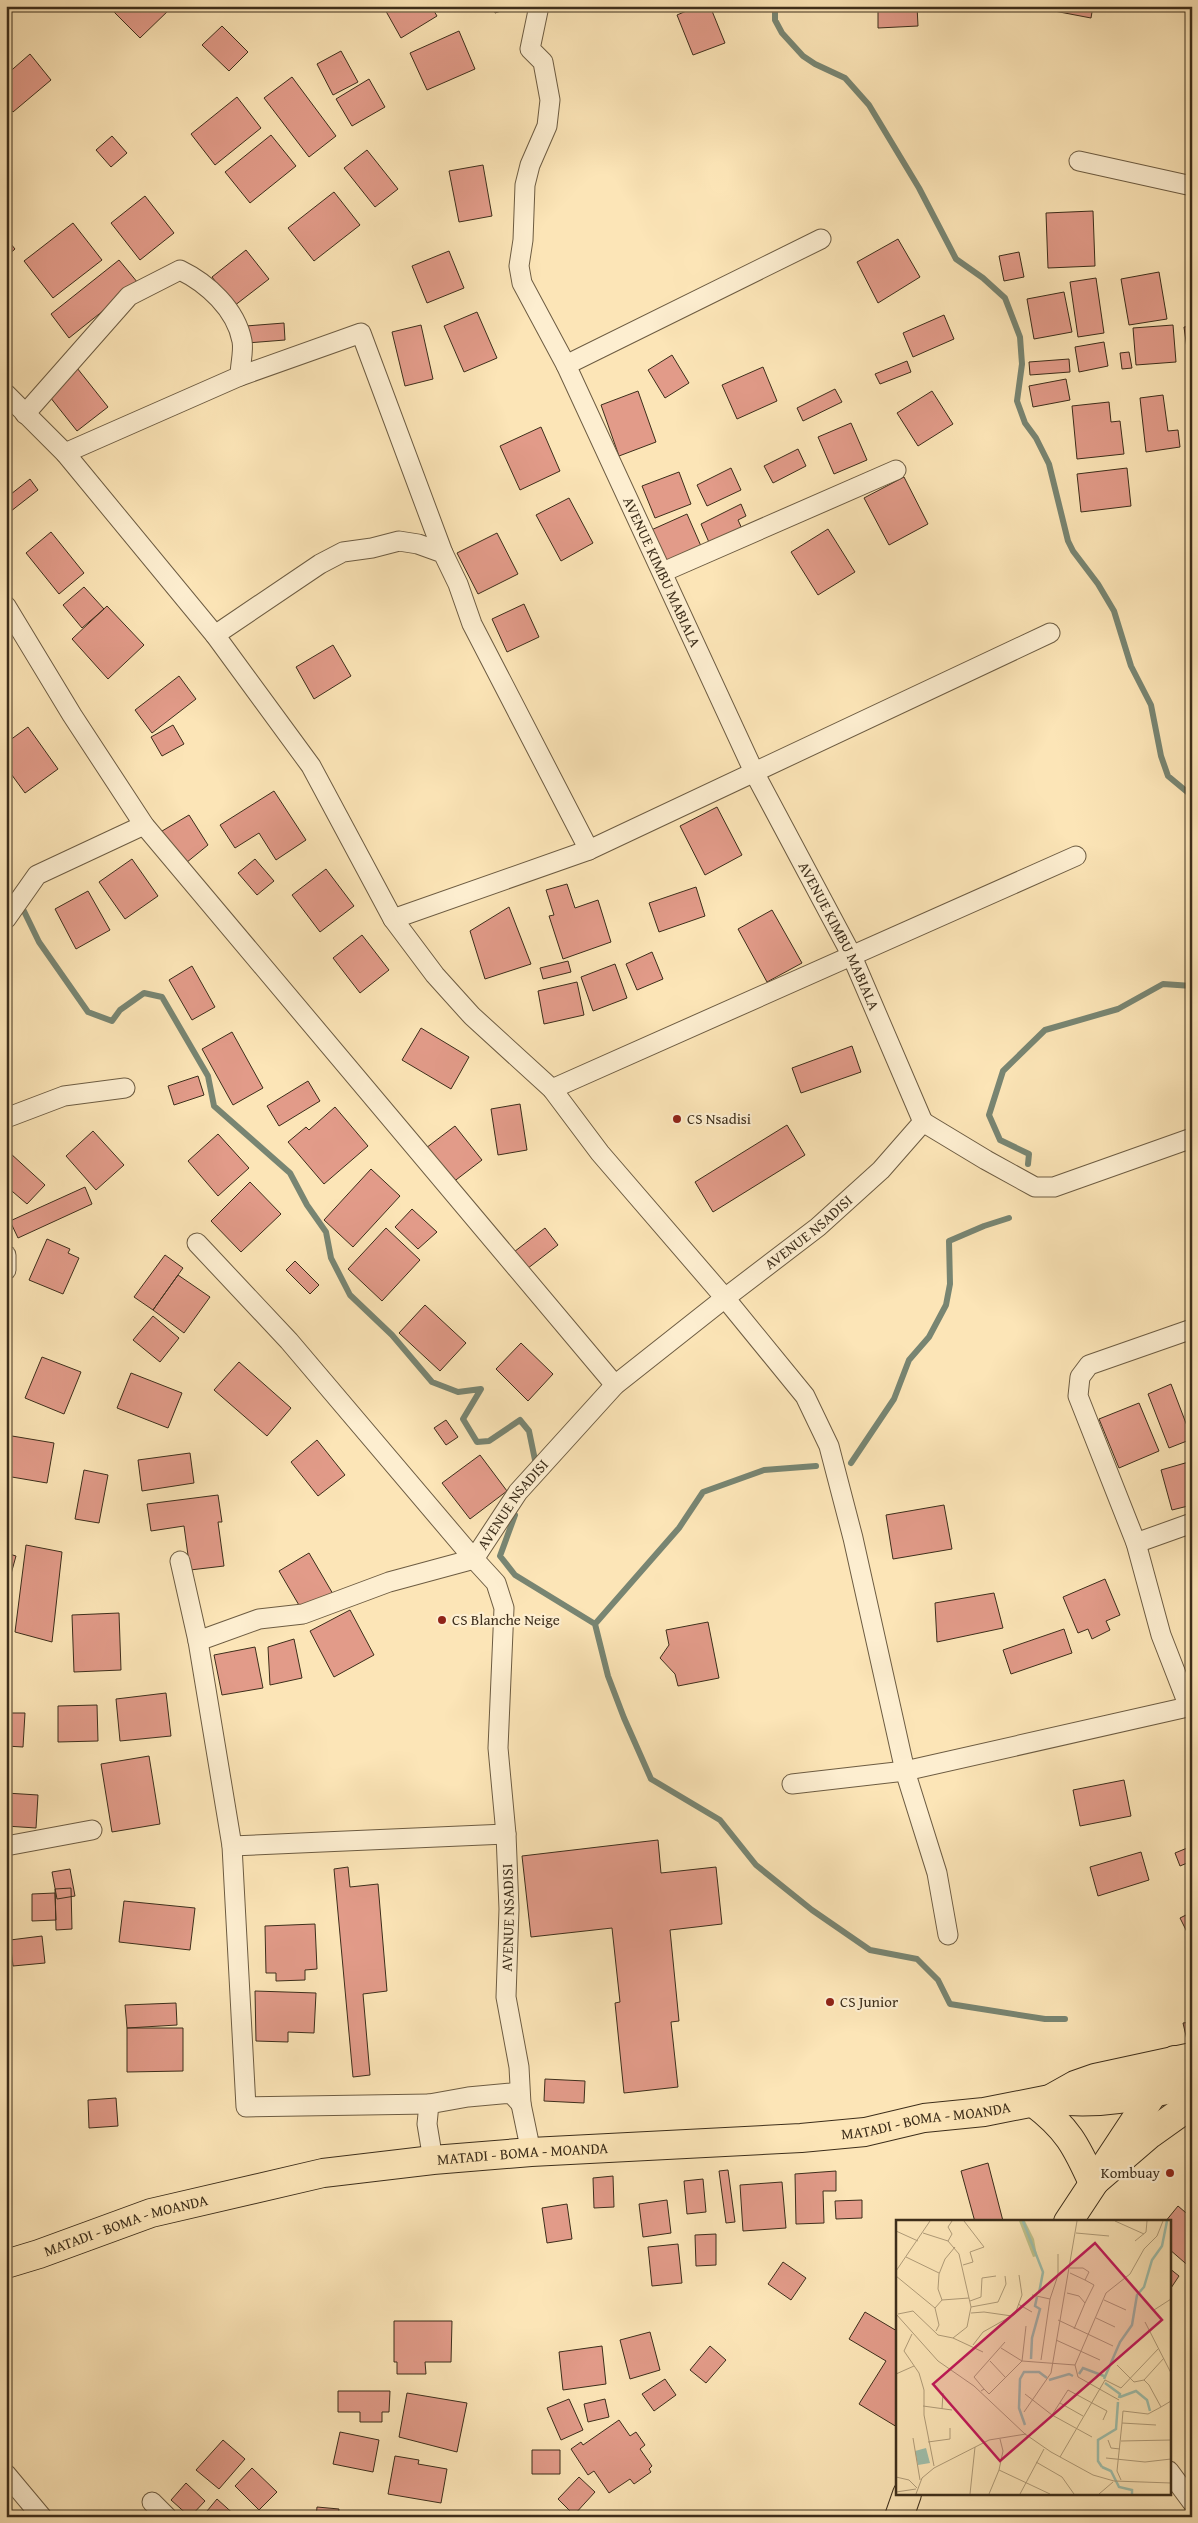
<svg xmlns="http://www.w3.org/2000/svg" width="1198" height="2523" font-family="'Gentium Book Plus',serif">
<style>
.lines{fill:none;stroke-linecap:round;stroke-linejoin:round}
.stream{stroke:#788572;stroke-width:6}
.building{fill:#e29b89;stroke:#3d2e1b}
.street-casing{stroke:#6d5c42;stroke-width:21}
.highway-casing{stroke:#3d2e1b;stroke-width:30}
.street{stroke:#fdeed0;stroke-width:19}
.highway{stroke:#fce5b7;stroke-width:28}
.poi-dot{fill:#8f2418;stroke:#fdeed0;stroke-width:2}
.labels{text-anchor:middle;stroke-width:4.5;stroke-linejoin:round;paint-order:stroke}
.street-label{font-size:15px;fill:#3d2e1b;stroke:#fdeed0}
.poi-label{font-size:15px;fill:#3d2e1b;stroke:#fdeed0;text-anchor:start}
.inset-river{fill:none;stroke:#9fbfac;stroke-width:2.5}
.inset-road{fill:none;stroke:#b09c79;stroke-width:1}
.view{fill:#c2185b;fill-opacity:0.15;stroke:#c2185b;stroke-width:2.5}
.inset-edge{fill:none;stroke:#3d2e1b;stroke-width:2.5}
</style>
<rect width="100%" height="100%" fill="#fce5b7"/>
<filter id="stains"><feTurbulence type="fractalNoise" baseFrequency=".004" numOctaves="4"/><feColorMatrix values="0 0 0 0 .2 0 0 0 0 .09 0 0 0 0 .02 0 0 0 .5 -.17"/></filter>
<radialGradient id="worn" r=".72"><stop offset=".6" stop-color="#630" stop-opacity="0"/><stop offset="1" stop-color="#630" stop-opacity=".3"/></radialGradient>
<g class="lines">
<path class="stream" d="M775,6v14l7,13 21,23 12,8 30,14 24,27 50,83 37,71 27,19 22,20 15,39 2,27 -5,37 8,22 11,15 13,26 19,77 5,10 25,33 16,27 17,55 20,39 10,51 7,20 24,20
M21,905l18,37 49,70 24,9 8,-11 24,-17 18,4 46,79 6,30 76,67 17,32 19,27 5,26 19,37 42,40 40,47 26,10 23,-3 -18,30 14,23 12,-1 31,-21 9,11 6,29
M1028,1164l1,-10 -29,-14 -11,-25 14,-44 42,-41 73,-21 45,-25 29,2
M851,1463l43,-64 15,-39 20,-23 17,-32 4,-21 -1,-43 35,-15 25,-8
M816,1466l-52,4 -61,22 -24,36 -84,96 13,52 16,42 27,61 69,41 36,45 56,45 58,40 47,9 21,21 12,24 95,15h20
M515,1515l-15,41 15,19 80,49"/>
</g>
<path class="building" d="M118,6h51l2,2 -31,30 -27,-27z
M383,6h48l6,10 -36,22z
M493,6h24l-22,7z
M698,6h12l15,37 -32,12 -16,-40z
M878,6h39l1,20 -40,2z
M1050,6h43l-2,12 -42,-8z
M222,26l26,26 -19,19 -27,-26z
M459,31l16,38 -48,21 -17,-37z
M341,51l17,31 -25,13 -16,-31z
M30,54l21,26 -38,32 -7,-8v-29z
M292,77l44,59 -27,21 -45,-59z
M369,79l16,28 -33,19 -16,-27z
M237,97l24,31 -46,37 -24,-31z
M271,135l25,31 -46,37 -25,-31z
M112,136l15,17 -16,14 -15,-17z
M367,150l31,39 -23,18 -31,-39z
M483,165l9,51 -33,6 -10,-51z
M334,192l26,33 -46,36 -26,-33z
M145,196l29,37 -34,27 -29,-37z
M1093,211l2,55 -47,2 -2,-55z
M73,223l29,37 -49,38 -29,-37z
M6,238l9,11 -9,8z
M898,239l22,38 -42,26 -21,-41z
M246,250l23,29 -35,27 -22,-29z
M449,251l15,37 -37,15 -15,-37z
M1019,252l5,25 -20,4 -5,-25z
M119,260l19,23 -69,55 -18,-24z
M1159,272l8,47 -38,6 -8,-46z
M1096,278l8,55 -26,4 -8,-55z
M1064,292l8,40 -38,7 -7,-40z
M477,312l20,46 -33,14 -20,-46z
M944,315l10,24 -41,18 -10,-24z
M284,323l1,17 -38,3 -1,-17z
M421,325l12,54 -28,7 -13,-54z
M1173,325l3,37 -40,3 -3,-37z
M1192,326v30h-4l-4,-29z
M1104,342l4,24 -29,6 -4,-25z
M1129,352l3,16 -10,1 -2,-16z
M672,355l17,28 -24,15 -17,-28z
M1069,359l1,13 -40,3 -1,-13z
M907,361l4,11 -31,12 -5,-10z
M763,367l14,34 -40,18 -15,-34z
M77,368l31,39 -31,24 -31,-39z
M1066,379l4,21 -37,7 -4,-21z
M835,389l7,13 -39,19 -6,-13z
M638,391l18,51 -37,14 -18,-51z
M932,391l21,33 -35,22 -21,-33z
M1163,395l5,36 10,-1 2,17 -34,5 -6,-54z
M1109,402l2,20 9,-1 4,33 -47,5 -5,-53z
M851,423l16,37 -33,14 -16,-37z
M541,427l19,44 -40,19 -20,-44z
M798,449l8,17 -33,17 -9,-17z
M731,468l10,22 -34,16 -10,-21z
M1127,468l4,38 -50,6 -4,-38z
M679,472l12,32 -36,14 -13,-32z
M904,477l24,47 -39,21 -25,-47z
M30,479l8,11 -32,25v-17z
M569,498l24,45 -32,18 -25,-46z
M741,504l5,12 -8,4 5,11 -32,16 -10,-23z
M687,514l17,39 -38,16 -17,-38z
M828,529l27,43 -37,23 -27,-43z
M51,532l33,41 -25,21 -33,-41z
M497,533l21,41 -40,20 -21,-41z
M84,587l20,22 -22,19 -19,-23z
M524,604l15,33 -32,15 -15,-33z
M107,606l37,39 -36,34 -36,-40z
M333,645l18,31 -37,23 -18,-32z
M179,676l17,23 -44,34 -17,-23z
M173,725l11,19 -22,12 -11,-19z
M28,727l30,42 -33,24 -19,-26v-24z
M274,791l32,49 -30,20 -17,-27 -24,15 -15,-23z
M717,807l25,48 -37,20 -25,-49z
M189,815l19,30 -27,22 -24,-33z
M132,859l26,37 -33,23 -26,-37z
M255,859l19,22 -17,14 -19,-22z
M326,869l28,37 -34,26 -28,-37z
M567,884l8,24 23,-8 13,42 -48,17 -14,-43 5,-1 -8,-25z
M696,887l9,29 -46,16 -10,-29z
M88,891l22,39 -34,19 -21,-40z
M509,907l22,57 -46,15 -15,-48z
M772,910l30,53 -35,19 -29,-53z
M362,935l27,35 -29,23 -27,-35z
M652,952l11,27 -26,11 -11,-26z
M568,961l3,11 -28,7 -3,-11z
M615,964l12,34 -34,13 -12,-34z
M192,966l23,41 -23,13 -23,-40z
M577,982l7,33 -40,9 -6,-33z
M421,1028l48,29 -18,32 -49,-29z
M232,1032l31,56 -30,17 -31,-56z
M852,1046l9,26 -60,21 -9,-25z
M198,1076l6,19 -30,10 -6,-19z
M308,1081l12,20 -41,25 -12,-20z
M520,1104l7,46 -29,5 -7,-46z
M335,1107l33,39 -44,38 -36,-42 18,-15 3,3z
M787,1125l18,30 -92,57 -18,-30z
M455,1126l27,34 -34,26 -26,-35z
M93,1131l31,34 -28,25 -30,-34z
M218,1134l31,34 -31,28 -30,-35z
M10,1153l35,32 -18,19 -21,-18v-30z
M371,1169l29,27 -47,51 -29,-27z
M250,1182l31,32 -40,38 -30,-31z
M85,1187l7,17 -74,34 -8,-17z
M412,1209l25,23 -19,17 -23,-22z
M386,1228l34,32 -38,41 -34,-32z
M545,1228l13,17 -35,27 -13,-17z
M47,1239l23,10 -2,4 11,5 -16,36 -34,-14z
M165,1255l18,13 -30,42 -19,-13z
M295,1261l24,24 -9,9 -24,-24z
M178,1275l32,22 -26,36 -31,-23z
M425,1305l41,38 -26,28 -41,-38z
M153,1316l26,22 -19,24 -27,-22z
M521,1343l32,31 -25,27 -32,-32z
M42,1357l39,15 -17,42 -39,-16z
M239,1362l52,46 -24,28 -53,-46z
M131,1373l51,20 -14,35 -51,-20z
M1171,1384l21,55 -23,9 -21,-54z
M1139,1403l20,48 -40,17 -20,-49z
M446,1420l12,17 -12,8 -12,-17z
M6,1435l48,8 -7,40 -41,-7z
M317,1440l28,35 -27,21 -27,-34z
M190,1453l4,30 -52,8 -4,-31z
M480,1455l27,36 -37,28 -28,-36z
M1192,1461v44l-20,5 -11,-40z
M84,1470l24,5 -9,48 -24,-4z
M218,1495l4,27h-4l6,44 -34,4 -6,-44 -33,5 -4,-27z
M944,1505l8,44 -59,10 -7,-44z
M26,1545l36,7 -10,90 -37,-10z
M6,1553l10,3 -10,36z
M309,1553l24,41 -30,18 -24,-41z
M1105,1579l15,36 -14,6 4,9 -18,9 -4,-10 -10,4 -15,-36z
M994,1593l9,35 -66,14 -2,-39z
M350,1610l24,45 -40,22 -24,-46z
M119,1613l2,57 -47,2 -2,-57z
M708,1622l11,56 -41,8 -3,-12 -15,-16 9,-13 -3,-15z
M1064,1629l8,24 -61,21 -8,-24z
M294,1639l8,39 -32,7 -2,-38z
M255,1647l8,41 -41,7 -8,-40z
M166,1693l5,43 -51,5 -4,-42z
M97,1705l1,36 -40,1v-36z
M6,1713h19l-2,34 -17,-1z
M149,1756l11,68 -48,8 -11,-68z
M1124,1780l7,36 -51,10 -7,-36z
M6,1793l32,2 -2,33 -30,-2z
M658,1840l3,33 55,-6 6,57 -52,6 9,91 -8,1 7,65 -54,6 -9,-90 5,-1 -8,-74 -81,9 -9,-81z
M1192,1846v15l-12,5 -5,-13z
M1141,1852l8,28 -51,16 -8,-29z
M348,1867l2,20 28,-3 9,107 -24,3 7,81 -17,2 -19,-208z
M70,1869l5,27 -18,3 -5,-27z
M71,1888l1,41 -16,1 -1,-41z
M55,1893l1,27 -24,1v-27z
M124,1901l71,7 -5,42 -71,-8z
M1192,1912v30l-12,-24z
M315,1924l2,45 -12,1v10l-29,1v-8h-10l-1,-47z
M42,1936l3,27 -32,3 -3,-26z
M255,1991l61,2 -2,40 -26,-1v10l-32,-1z
M176,2003l1,22 -50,3 -2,-23z
M1192,2022v17l-5,1 -4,-17z
M127,2028h56v43l-56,1z
M545,2079l40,2 -1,22 -40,-2z
M116,2098l2,28 -29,2 -1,-28z
M988,2163l15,58 -2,1h-26l-14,-51z
M728,2170l7,52 -9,1 -7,-52z
M836,2171v20h-13l1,32 -28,1 -1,-50z
M613,2176l1,31 -20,1 -1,-30z
M703,2179l3,33 -19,2 -3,-33z
M782,2182l4,46 -43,3 -3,-46z
M667,2200l4,33 -28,4 -4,-33z
M862,2200v18l-26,1 -1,-18z
M567,2204l5,35 -25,4 -5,-35z
M1178,2206l14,12v51l-23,-20v-27h-4z
M716,2234v31l-20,1 -1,-31z
M678,2244l4,39 -30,3 -4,-39z
M783,2262l23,16 -15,22 -23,-16z
M1169,2268l10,8 -10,15z
M865,2312l32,19v96l-38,-23 27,-43 -37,-22z
M394,2321h58l-1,41h-26l1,12h-29v-12h-3z
M650,2332l10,38 -30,9 -10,-39z
M602,2346l4,38 -43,6 -4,-38z
M710,2346l16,14 -20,23 -16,-13z
M665,2379l11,16 -22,16 -12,-17z
M338,2391h52l-1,21h-7v10h-22v-10h-22z
M407,2393l60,10 -10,49 -58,-15z
M569,2399l14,31 -22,10 -14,-32z
M605,2399l4,18 -21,5 -4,-18z
M619,2420l11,16 6,-4 9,13 -5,4 12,17 -3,3 2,3 -17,12 -4,-5 -21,14 -15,-22 -6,4 -17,-26 10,-7 2,3z
M340,2432l39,8 -6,32 -40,-8z
M223,2440l22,19 -26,30 -23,-19z
M532,2450h28v24h-28z
M395,2456l24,4 -1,4 29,5 -6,34 -53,-9z
M252,2468l25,24 -18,18 -24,-24z
M579,2477l16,15 -21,23 -16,-16z
M186,2483l19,18 -15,16 -19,-17z
M217,2499l20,18h-35z
M317,2507l22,2 -1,8h-22z"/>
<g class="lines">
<defs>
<g id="street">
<path id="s1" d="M539,6l-9,43 13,13 7,38 -3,26 -17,39 -5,20 -2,55 -4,26 3,17 44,82 189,409 96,180 72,168"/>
<path d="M1079,161l113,25"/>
<path d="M566,365l255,-126"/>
<path d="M240,376l121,-43 82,220"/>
<path d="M6,394l59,59 150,182 96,131 82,153 42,56 37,41 80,73 48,64 125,145 80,98 24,50 24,92 52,233 32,102 11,62"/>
<path d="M25,414l104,-118 51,-26c27,13 56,39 62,71 2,10 -2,24 -2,35l-175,77"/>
<path d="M663,572l233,-102"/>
<path d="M6,606l66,109 72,110 471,560"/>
<path d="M215,635l105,-71 23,-12 29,-4 27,-7 19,3 25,9 15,31 14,40 117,226"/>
<path d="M6,919l31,-44 107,-50"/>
<path d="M393,919l196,-69 461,-217"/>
<path d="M552,1089l524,-233"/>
<path d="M6,1118l58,-22 61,-8"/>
<path d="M923,1122l63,38 49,27h19l138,-49"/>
<path d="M197,1243l92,98 185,218 -85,23 -86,32 -44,5 -61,22"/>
<path d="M6,1255v15"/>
<path d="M1136,1543l56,-20"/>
<path d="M180,1561l18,80 34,205 14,261 183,-3"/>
<path d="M1189,1707l-28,-72 -25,-92 -58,-147 2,-19 9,-12 103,-36"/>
<path d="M792,1784l113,-13 287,-65"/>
<path d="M6,1846l86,-16"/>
<path d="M232,1846l274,-12"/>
<path d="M521,2104l10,48"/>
<path id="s2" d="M433,2160l-6,-36 2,-20 39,-7 43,-4 10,11 -2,-37 -13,-70 3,-88 -3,-75 -8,-86 6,-140 -8,-25 -22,-24 44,-67 97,-107 110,-87 93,-71 63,-57 42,-48"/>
<path d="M1169,2471l23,31"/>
<path d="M6,2474l36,43"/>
<path d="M152,2502l15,15"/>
</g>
<g id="highway">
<path d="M1050,2099c48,8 95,-4 142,-15"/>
<path d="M1034,2103c33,25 42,42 59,80l57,-49 42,-30"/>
<path d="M1068,2222l107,-162"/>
<path id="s3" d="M6,2264l33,-10 112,-41 172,-40 110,-13 98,-8 270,-14 64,-6 59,-14 60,-6 66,-13 25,-14 20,-7 97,-21"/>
<path d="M899,2517l8,-23"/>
</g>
</defs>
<use href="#street" class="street-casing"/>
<use href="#highway" class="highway-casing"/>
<use href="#street" class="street"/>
<use href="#highway" class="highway"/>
</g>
<g class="poi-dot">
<circle cx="677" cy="1119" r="5"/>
<circle cx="442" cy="1620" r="5"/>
<circle cx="830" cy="2002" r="5"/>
<circle cx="1170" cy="2173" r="5"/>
</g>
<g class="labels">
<g class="street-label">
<text dy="5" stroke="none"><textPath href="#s1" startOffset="610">AVENUE KIMBU MABIALA</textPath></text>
<text dy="5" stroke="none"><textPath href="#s1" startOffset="1015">AVENUE KIMBU MABIALA</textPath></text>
<text dy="5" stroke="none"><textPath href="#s2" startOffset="1182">AVENUE NSADISI</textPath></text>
<text dy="5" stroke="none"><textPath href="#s2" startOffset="778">AVENUE NSADISI</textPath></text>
<text dy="5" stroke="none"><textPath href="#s2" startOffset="342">AVENUE NSADISI</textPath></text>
<text dy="5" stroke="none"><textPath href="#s3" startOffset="936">MATADI - BOMA - MOANDA</textPath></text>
<text dy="5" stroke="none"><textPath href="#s3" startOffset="531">MATADI - BOMA - MOANDA</textPath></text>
<text dy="5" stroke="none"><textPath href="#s3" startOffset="126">MATADI - BOMA - MOANDA</textPath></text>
</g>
<g class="poi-label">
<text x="687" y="1124">CS Nsadisi</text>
<text x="452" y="1625">CS Blanche Neige</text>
<text x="840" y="2007">CS Junior</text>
<text x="1160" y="2178" text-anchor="end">Kombuay</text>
</g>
</g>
<g transform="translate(896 2220)">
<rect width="275" height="275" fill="#fce5b7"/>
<path d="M123,1h6l9,18 3,17 -4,1z" fill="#c1c48d"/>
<path d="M30,228l4,15 -12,2 -3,-14z" fill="#9fbfac"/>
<path class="inset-river" d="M127,1l20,51 -4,21M135,139l1,-21 8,-29 -5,-3 2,-9M183,154l4,-6 21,8M208,159l16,-37 12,-17 5,-30 7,-8 8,-27 10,-14 5,-25M153,160l20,-6 4,2M209,163l15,11 -1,4M224,177l16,-6 11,9 3,11M129,205l-6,-17 1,-29 4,-7h15l8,6M206,247l-4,-6v-21l18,-11 2,-27M206,247l9,4 8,16 13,3v4"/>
<path class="inset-road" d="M219,1l29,13M0,11l22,10M180,13l33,3M52,21l4,-7 -4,-7 4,-6M239,21l11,-9 1,-11M10,37l33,16M67,45l10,-3 -3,-10 14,-5 -20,-26M0,51l34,-50M174,53l15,7 4,-8 -6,-4h-13M0,56l39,32 4,17 -3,6M171,73l12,3 6,7 -11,26M136,75l18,4M46,80l-4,-11 1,-15 6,-15 10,-12M208,80l22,10M74,81l11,-4 1,-19 14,-2M189,83l9,-18 -9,-5M122,84l14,8M75,87l27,-5 8,-18 -1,-8M39,88l7,-8 27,-2M258,90l17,-11M75,93l13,-1 28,4M0,94l42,47 36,25 51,48 26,18 42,23 21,6 57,2M2,94l15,-3 25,24 15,3 14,-11 4,-20 -12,-53 -11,-13 -25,-8M200,98l19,9M162,100l55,26M249,102l26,51M16,114l-8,17 15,22 5,17v25l10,51M57,118l30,14M160,120l44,20M77,125l10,-13 32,-18 7,-19 -3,-20M105,128l21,13 4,-35M145,140l9,-61 8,-24v-21M94,141l16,17M179,145l31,-72 24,-19 14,-25 13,-13 6,-15M179,145l3,12 41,23M221,145l17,17 10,-2 5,5 12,22 10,-6M0,154l18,-8M248,160l20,-22M88,169l-10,-12 31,-35M85,171l3,-2 5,5 33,-33 53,4M129,174l27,21 40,22M164,183l23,13M27,186l29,4M46,189l1,-16M128,192l27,-39 26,-152M156,195l16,-25 39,21 -4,9M226,203l1,-12 25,3 13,-7M17,218l7,42M104,219l3,12 -4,19 51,24M212,220l3,8 9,1M225,221l50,-1M32,222l22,-3v-11M164,237l45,-77 16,8 38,-40M210,238l39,4 26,-3M140,242l26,15 12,17M0,257l13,3 8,8M225,260l-4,-9 5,-48 34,2M0,272l20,-3M20,274l6,-16 12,-10 55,-28 37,-6M74,274l5,-47M93,274l10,-24M124,274l24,-45M203,274l14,-12"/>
<path class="view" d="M199,23l67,77 -162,141 -67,-77z"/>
<rect width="275" height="275" class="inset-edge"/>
</g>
<rect width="1198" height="2523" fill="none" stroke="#fce5b7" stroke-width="25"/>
<rect x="8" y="8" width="1183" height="2508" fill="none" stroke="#3d2e1b" stroke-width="2.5"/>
<rect x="12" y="12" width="1173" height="2498" fill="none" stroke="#3d2e1b"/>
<rect width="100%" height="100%" filter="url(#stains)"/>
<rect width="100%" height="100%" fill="url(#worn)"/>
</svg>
